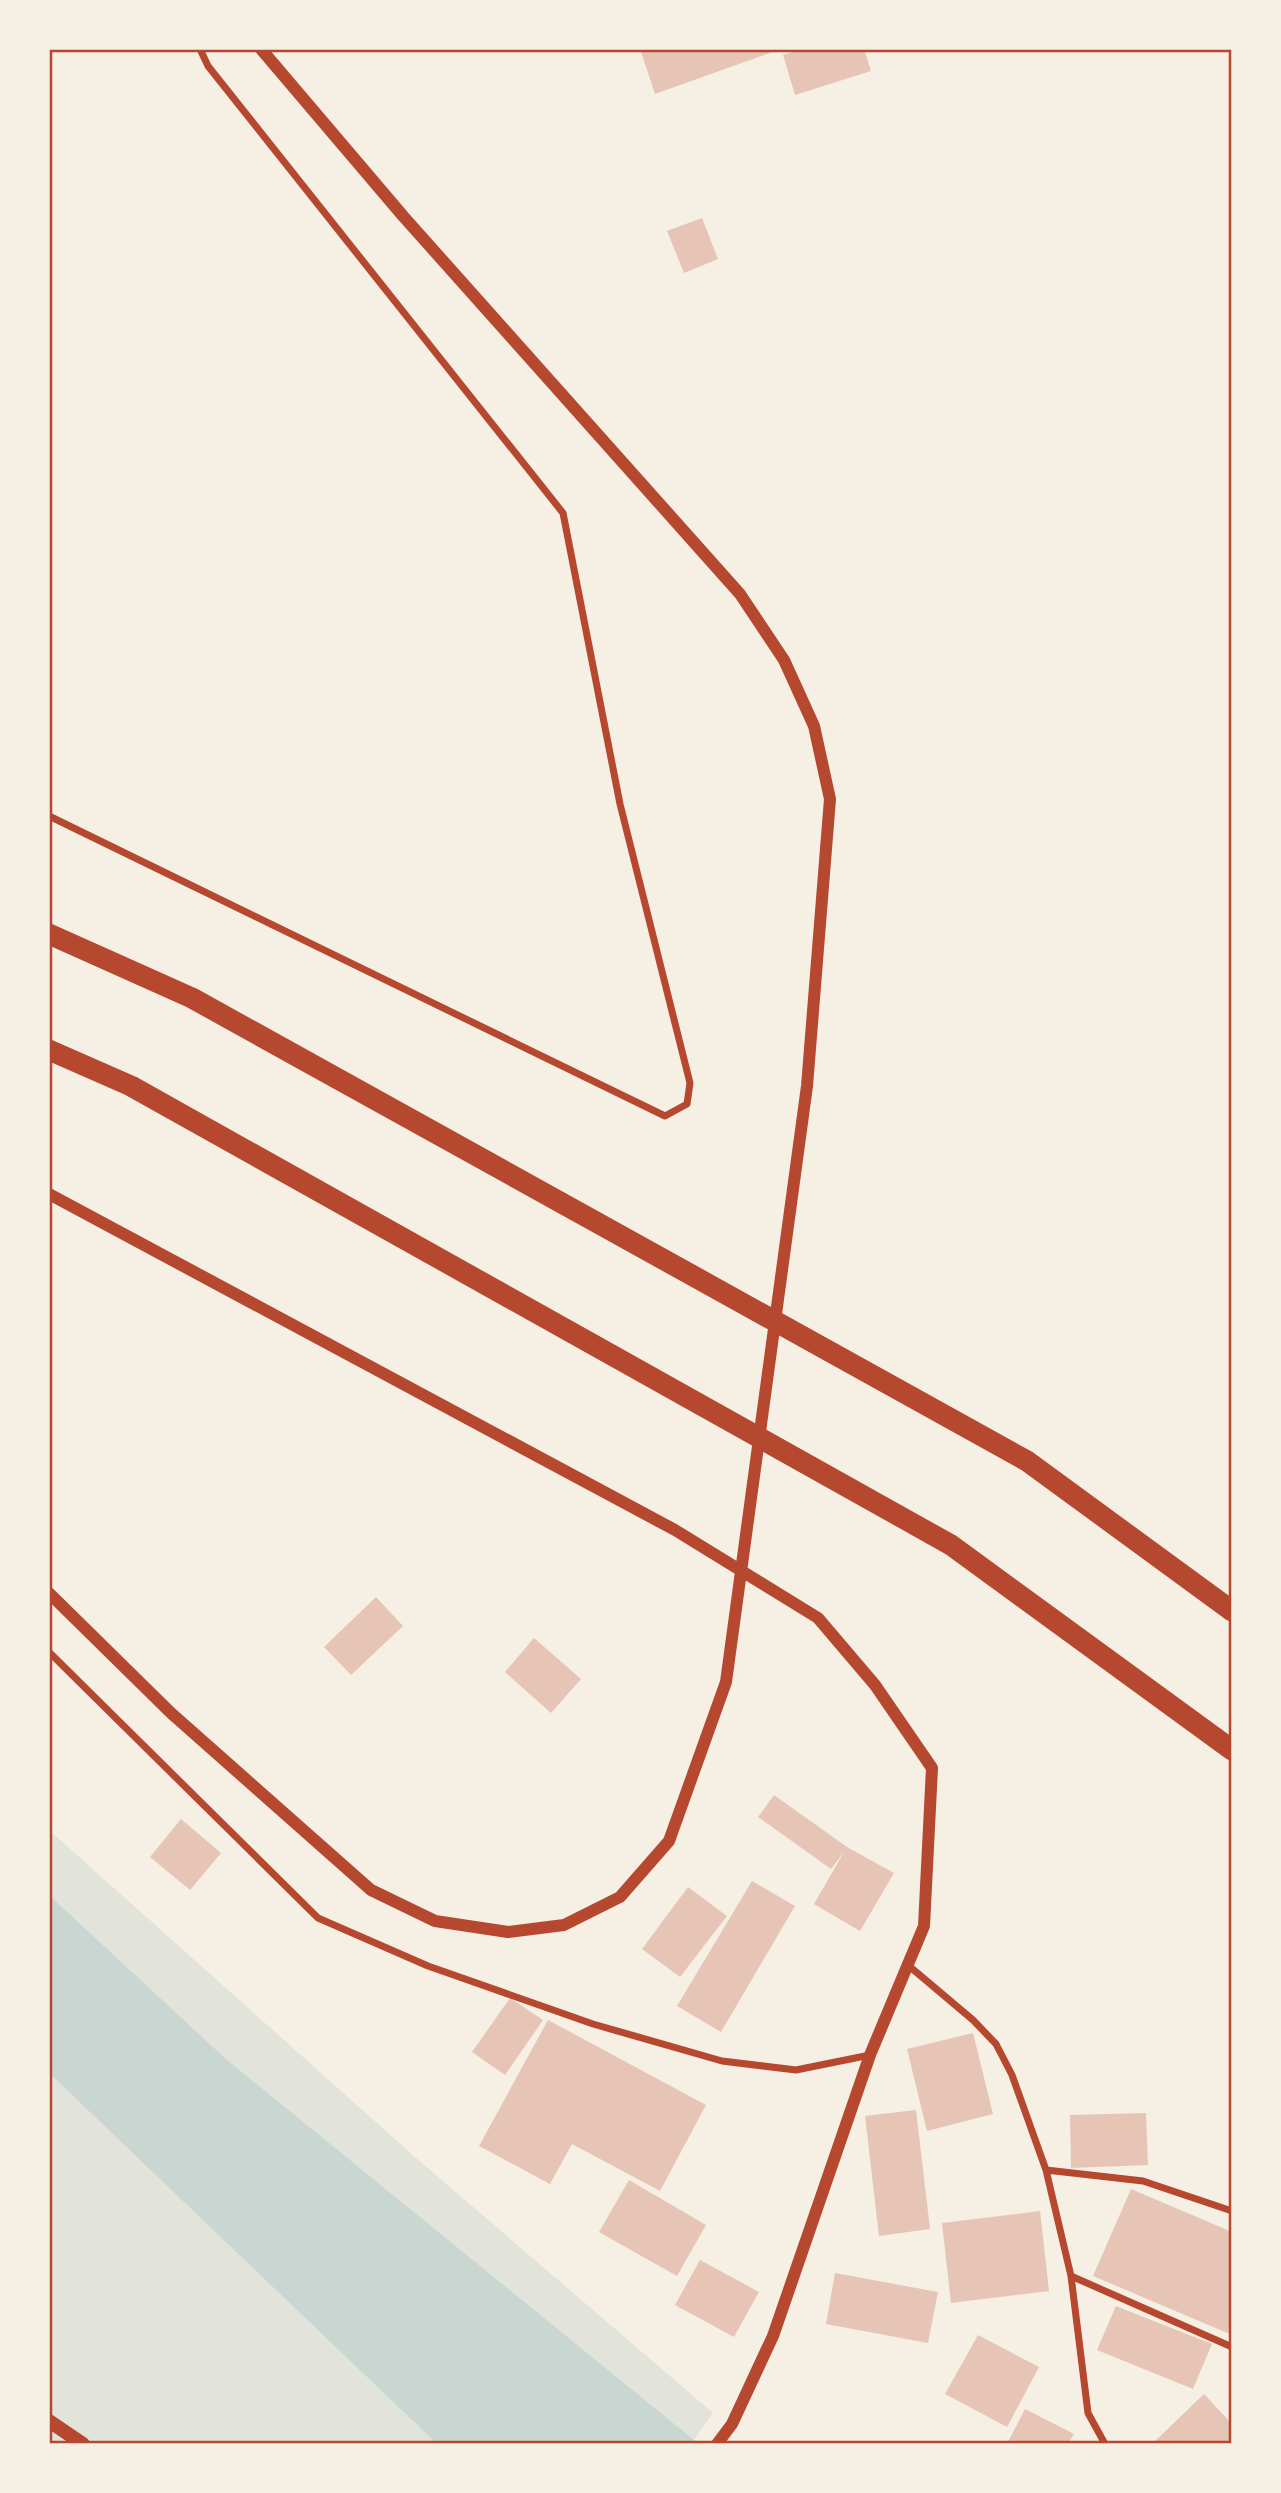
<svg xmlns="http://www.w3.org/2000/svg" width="1281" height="2493" font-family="'Public Sans',sans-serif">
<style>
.green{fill:#e2e4dc}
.water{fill:#c9d6d2}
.building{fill:#e6c5b7}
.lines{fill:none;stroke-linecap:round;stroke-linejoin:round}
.minor{stroke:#b5482f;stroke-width:7}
.tertiary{stroke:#b5482f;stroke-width:12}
.secondary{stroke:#b5482f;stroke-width:14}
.motorway{stroke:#b5482f;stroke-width:21}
.neatline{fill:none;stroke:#b5482f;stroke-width:2.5}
</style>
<rect width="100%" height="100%" fill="#f6efe4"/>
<path class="green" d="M49,1830l366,327 298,256 -19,27 -468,-381 -177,-164z
M49,2073l388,371h-388z"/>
<path class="water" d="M49,1895l177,164 473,385h-262l-388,-371z"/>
<path class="building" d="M640,49h141l-126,45z
M802,49h62l7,22 -76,24 -12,-40z
M702,218l16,41 -34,14 -17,-42z
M376,1597l27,29 -52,49 -27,-28z
M534,1638l47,41 -30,34 -46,-41z
M774,1795l73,52 47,26 -34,58 -46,-27 30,-52 -13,17 -73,-52z
M181,1819l40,34 -31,37 -40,-33z
M752,1881l43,25 -74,126 -44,-26z
M688,1887l39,29 -47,61 -38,-28z
M510,1998l33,22 -38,55 -33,-23z
M548,2020l158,85 -46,86 -88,-47 -22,40 -71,-38z
M973,2033l20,81 -66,17 -20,-82z
M916,2110l14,119 -51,7 -14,-120z
M1146,2113l2,52 -77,3 -1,-53z
M629,2180l77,45 -29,51 -78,-44z
M1131,2189l101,43v103l-139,-59z
M1040,2211l9,80 -98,12 -9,-80z
M700,2260l59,32 -25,45 -59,-32z
M835,2273l103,19 -10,51 -102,-19z
M1116,2306l96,38 -19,45 -96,-39z
M978,2335l61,32 -32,60 -62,-33z
M1204,2394l28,30v20h-80z
M1025,2409l49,25 -6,10h-61z"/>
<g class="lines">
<path class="minor" d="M49,816l616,300 22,-12 3,-21 -70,-279 -57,-291 -355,-447 -8,-17
M49,1652l269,266 110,48 165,58 129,37 74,9 74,-15
M909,1966l64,54 23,24 16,31 34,95 25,106 17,137 17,31
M1046,2170l97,11 89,30
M1071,2276l161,71"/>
<path class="tertiary" d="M49,1194l626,336 143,88 57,67 57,83 -8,158 -54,129 -97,281 -41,88 -15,20
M49,1593l122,120 200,177 64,31 73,11 56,-7 56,-28 49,-56 57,-159 81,-596 23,-287 -16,-73 -30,-66 -44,-66 -337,-378 -142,-167"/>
<path class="secondary" d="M49,2421l34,23"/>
<path class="motorway" d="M49,934l143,64 835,463 205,150
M49,1050l82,36 820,459 281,205"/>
</g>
<rect width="1281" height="2493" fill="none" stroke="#f6efe4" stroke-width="102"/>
<rect x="51" y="51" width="1179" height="2391" class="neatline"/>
</svg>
